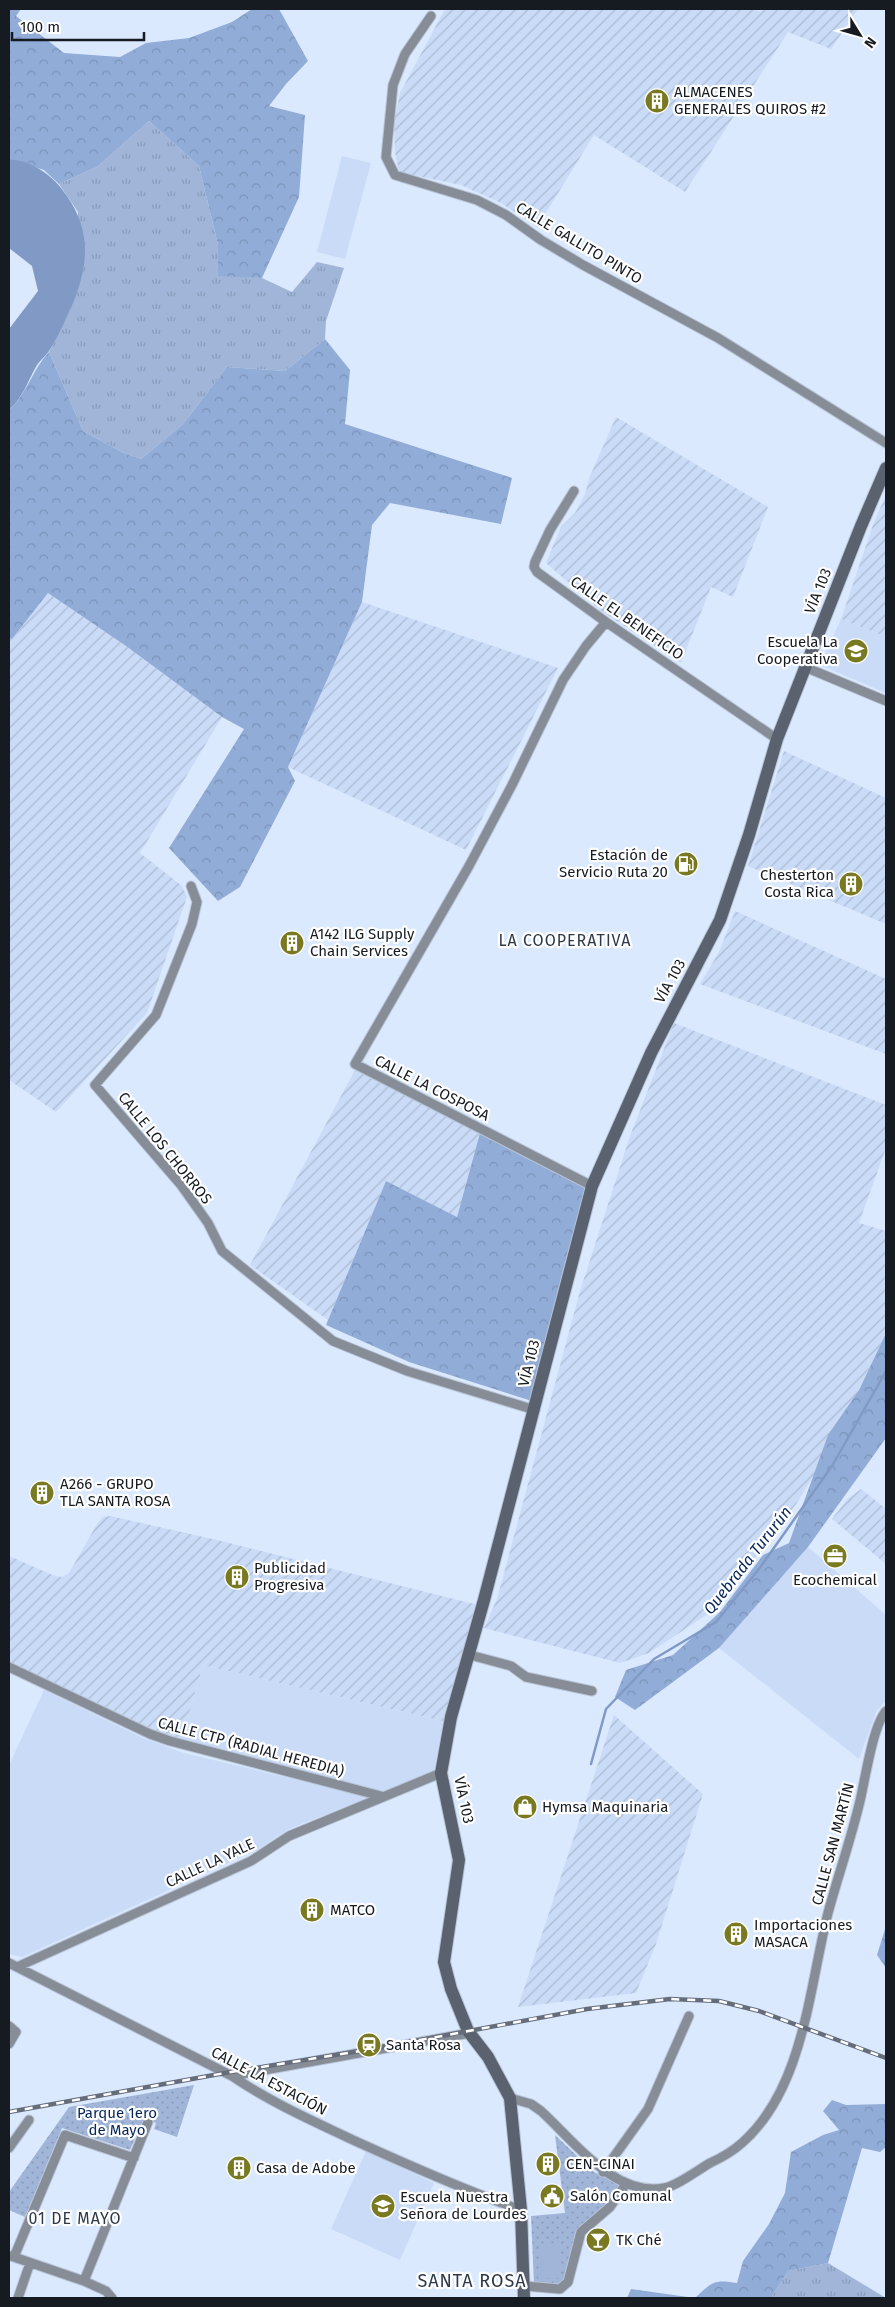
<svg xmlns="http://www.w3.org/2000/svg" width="895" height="2307" font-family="'Fira Sans',sans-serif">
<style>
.built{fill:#c9dbf7}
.industrial{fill:url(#industrial-furrows)}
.grass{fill:url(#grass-tufts)}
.forest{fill:url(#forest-crowns)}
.park{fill:url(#park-dots)}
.garden{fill:#a0b5d8}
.water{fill:#809ac5}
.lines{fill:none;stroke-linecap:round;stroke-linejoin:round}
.stream{stroke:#809ac5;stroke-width:2.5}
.minor-casing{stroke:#b8c4d7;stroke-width:11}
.secondary-casing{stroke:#b8c4d7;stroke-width:14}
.minor{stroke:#878d96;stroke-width:9}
.secondary{stroke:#5a626f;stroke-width:12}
.rail-casing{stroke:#656d7a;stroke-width:4.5}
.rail{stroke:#fff;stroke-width:2.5;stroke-dasharray:8;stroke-linecap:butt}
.labels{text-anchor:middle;stroke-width:4.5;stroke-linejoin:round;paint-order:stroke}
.poi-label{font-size:15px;fill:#161b22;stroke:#fff;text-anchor:start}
.street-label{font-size:15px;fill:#161b22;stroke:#fff}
.park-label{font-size:15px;fill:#06265a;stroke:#fff}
.neighbourhood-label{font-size:16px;letter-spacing:1px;fill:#2e394a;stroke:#fff}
.water-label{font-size:16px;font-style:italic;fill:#07275b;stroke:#fff}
.quarter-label{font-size:18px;letter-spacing:1px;fill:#2e394a;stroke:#fff}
</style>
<defs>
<pattern id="industrial-furrows" width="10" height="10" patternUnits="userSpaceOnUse" patternTransform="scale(1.25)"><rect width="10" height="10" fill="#c9dbf7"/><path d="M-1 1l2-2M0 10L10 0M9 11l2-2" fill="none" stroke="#acbbd3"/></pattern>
<pattern id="grass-tufts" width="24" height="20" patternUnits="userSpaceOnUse" patternTransform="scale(1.25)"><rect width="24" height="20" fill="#a0b5d8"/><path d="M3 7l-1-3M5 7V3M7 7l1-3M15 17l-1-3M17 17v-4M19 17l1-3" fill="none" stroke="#899bb9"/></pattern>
<pattern id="forest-crowns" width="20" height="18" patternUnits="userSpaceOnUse" patternTransform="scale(1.25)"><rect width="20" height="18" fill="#91acd7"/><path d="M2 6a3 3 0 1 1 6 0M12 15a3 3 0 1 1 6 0" fill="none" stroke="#7c93b8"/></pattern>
<pattern id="park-dots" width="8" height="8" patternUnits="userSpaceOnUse" patternTransform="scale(1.25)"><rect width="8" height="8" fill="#a0b5d8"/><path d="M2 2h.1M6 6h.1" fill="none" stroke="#899bb9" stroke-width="1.8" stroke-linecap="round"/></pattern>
</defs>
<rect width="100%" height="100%" fill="#dbe9ff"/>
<path class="built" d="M342,156l29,7 -26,96 -28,-7z
M841,619l45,18v56l-66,-28z
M808,1547l78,68v86l-9,9 -18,49 -140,-111z
M203,1665l240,56 -9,50 -49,21 -204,-51z
M44,1690l99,48 41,15 185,44 -80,32 -32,21 -235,107 -13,-3v-189z
M366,2151l68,32 -34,77 -69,-31z"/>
<path class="industrial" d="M445,9h310l6,3 2,-3h95l-27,40 -43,-17 -103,160 -91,-57 -57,92 -36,-24 -40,-18 -62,-13 -4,-20 -1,-29 6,-30z
M616,417l152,90 -35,90 -22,-10 -30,76 -80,-52 -55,-48 15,-36 14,-14 10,-19 5,-18z
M886,495v142l-45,-18 33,-97z
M48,593l78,53 96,71 -82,136 42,33 5,11 -40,116 -91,99 -47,-32v-443l4,1z
M362,602l196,66 -92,182 -178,-83z
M784,751l102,47v126l-138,-58z
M735,911l151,68v75l-186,-70 19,-32z
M674,1023l212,82v43l-27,75 27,8v102l-54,112 -35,58 -83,107 -65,43 -29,10 -136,-35 13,-29 83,-308 50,-155z
M355,1070l125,63 -23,84 -71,-36 -58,139 -78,-55z
M861,1489l25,20v55l-54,-45 15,-20z
M110,1516l107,24 261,65 -35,116 -240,-56 -22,76 -30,-11 -142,-68v-106l46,20 7,1 7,-4 28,-49 6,-7z
M614,1715l89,79 -47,150 -20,49 -118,14z"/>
<path class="grass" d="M149,121l50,45 19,79v30l44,3 30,14 25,-30 27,6 -18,53 -1,18 -40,32 -58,-4 -44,57 -42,35 -19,-7 -39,-21 -34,-79 21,-42 8,-98 -19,-28 38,-17z
M828,2263l58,35h-115l17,-27z"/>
<path class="forest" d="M9,9h12l-5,7 48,37 56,4 26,-14 43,-5 43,-16 20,-13h27l29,52 -22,23 -17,22 36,9 -6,82 -37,81 -44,-2v-31l-19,-79 -50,-45 -52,46 -38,17 -15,-14 -35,-11z
M325,339l25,31 -5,54 167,54 -11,46 -111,-21 -18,22 -10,77 -74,165 7,14 -55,106 -22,14 -49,-53 75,-119 -22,-12 -96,-71 -78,-53 -36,46 -3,-2v-227c18,-16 23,-40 40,-58l34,79 39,21 19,7 42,-35 44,-57 58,4z
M480,1133l106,55 -54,213 -123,-39 -83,-37 60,-144 71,36z
M886,1333v105l-78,109 -89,101 -84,62 -20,-13 11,-27 47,-15 47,-43 43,-57 26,-12 39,-108 31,-45z
M886,1926v42l-9,-13z
M832,2100l14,5 40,-1v43l-6,5 -18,-4 -34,115 -40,8 -17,27h-144l4,-9 64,9c17,-16 19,-19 42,-15l6,-22 26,-37 16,-31 6,-41 32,-17 16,-5 -16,-19z"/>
<path class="park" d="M194,2085l-17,52 -23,-8 2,-6 -12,-5 -14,32 -68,-22 -37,89 -16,-7v-18l60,-85z
M555,2135l39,37 27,13 -11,18 -32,29 -13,47 -6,6 -25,-1 -3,-68 34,-3z"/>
<path class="garden" d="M539,2243h21v35h-22z"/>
<path class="water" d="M9,159c25,3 44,16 58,37 29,42 19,81 -2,125 -5,10 -10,21 -16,30 -3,5 -9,9 -12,14 -10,17 -13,31 -28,45v-81l29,-38 -6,-25 -23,-18z"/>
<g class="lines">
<path class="stream" d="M591,1764l15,-55 48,-50 62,-37 43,-53 73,-103 54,-95"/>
<defs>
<path id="minor" d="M431,16l-26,38 -12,31 -7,72 9,18 82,25 29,15 35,25 42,25 135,73 168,105
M574,491l-24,39 -15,32 -1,5 3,5 69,50 171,117
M805,667l81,34
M191,886l6,16 -5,22 -36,91 -61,70 86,100 27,38 14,28 111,90 74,30 128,39
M592,1186l-237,-122 114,-198 43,-81 51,-105 23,-34 20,-24
M470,1655l41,11 15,11 66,14
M9,1667l141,67 20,7 211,55
M9,1963l223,113c38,26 79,44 121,64 55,25 111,50 168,70
M17,1967l234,-106 38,-25 152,-63
M9,2026l7,6 -7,12
M232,2076l238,-43
M510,2098l21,6 10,7c33,30 73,86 123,77 13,-2 34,-18 46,-25 11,-5 23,-12 32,-20 62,-55 67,-155 86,-230 10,-37 23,-74 32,-112 5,-21 13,-76 26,-90
M9,2148l20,-28
M603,2172l45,-63 41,-93
M11,2256l73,25
M14,2257l51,-122 69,23
M525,2286l35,3 8,-7 13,-50 29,-25 16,-23
M18,2298l12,-35
M112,2298l-6,-7 -22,-10 64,-159"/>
<path id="secondary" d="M524,2298l-3,-88 -11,-112 -22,-41 -20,-26 -17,-42 -7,-27 15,-102 -18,-87 10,-56 33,-117 108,-414 59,-133 69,-133 29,-85 28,-96 84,-213 25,-58"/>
</defs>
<use href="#minor" class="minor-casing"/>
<use href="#secondary" class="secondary-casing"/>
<use href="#minor" class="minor"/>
<use href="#secondary" class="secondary"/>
<defs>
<path id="rail" d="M9,2112l216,-39 147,-24 215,-40 83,-10 49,2 40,10 127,47"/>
</defs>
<use href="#rail" class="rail-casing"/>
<use href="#rail" class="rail"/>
</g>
<defs>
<symbol id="building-disc" viewBox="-11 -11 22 22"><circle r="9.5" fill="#787920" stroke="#fff"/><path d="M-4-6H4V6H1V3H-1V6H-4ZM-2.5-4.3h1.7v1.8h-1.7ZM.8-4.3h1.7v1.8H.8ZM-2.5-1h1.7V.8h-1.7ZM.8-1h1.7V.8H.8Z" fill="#fff"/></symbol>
<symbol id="school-disc" viewBox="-11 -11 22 22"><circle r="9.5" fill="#787920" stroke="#fff"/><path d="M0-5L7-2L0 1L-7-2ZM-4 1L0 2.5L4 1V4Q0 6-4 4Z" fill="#fff"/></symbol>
<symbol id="fuel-disc" viewBox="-11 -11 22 22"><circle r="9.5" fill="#787920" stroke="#fff"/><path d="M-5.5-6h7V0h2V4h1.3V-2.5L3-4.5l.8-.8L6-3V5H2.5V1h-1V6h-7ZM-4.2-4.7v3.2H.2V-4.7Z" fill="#fff"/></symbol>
<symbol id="office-disc" viewBox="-11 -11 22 22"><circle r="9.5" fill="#787920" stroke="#fff"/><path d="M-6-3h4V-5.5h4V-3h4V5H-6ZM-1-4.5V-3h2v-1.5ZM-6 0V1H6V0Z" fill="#fff"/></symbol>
<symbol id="shop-disc" viewBox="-11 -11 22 22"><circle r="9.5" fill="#787920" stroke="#fff"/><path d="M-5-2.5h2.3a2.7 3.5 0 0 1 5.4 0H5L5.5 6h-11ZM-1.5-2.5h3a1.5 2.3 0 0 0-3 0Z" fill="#fff"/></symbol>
<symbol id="station-disc" viewBox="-11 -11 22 22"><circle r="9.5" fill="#787920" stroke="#fff"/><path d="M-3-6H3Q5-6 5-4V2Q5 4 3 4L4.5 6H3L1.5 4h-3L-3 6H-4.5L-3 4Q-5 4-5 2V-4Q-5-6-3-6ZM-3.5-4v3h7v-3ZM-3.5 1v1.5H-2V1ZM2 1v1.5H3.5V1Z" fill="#fff"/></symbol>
<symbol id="civic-disc" viewBox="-11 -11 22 22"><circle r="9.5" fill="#787920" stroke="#fff"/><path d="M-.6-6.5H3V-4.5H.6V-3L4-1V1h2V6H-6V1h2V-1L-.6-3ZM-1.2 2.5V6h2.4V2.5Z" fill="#fff"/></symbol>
<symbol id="bar-disc" viewBox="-11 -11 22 22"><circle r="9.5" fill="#787920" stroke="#fff"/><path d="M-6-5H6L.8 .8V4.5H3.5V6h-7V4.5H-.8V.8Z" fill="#fff"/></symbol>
</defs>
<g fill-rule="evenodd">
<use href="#building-disc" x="643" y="87" width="28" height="28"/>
<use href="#school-disc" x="842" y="637" width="28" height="28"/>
<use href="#fuel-disc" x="672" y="850" width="28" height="28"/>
<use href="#building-disc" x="837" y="870" width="28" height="28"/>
<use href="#building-disc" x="278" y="929" width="28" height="28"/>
<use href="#building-disc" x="28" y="1479" width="28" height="28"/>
<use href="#office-disc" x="821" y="1542" width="28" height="28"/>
<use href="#building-disc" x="223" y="1563" width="28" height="28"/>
<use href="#shop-disc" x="511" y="1793" width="28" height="28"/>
<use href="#building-disc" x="298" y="1896" width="28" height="28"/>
<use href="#building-disc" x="722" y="1920" width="28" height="28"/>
<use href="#station-disc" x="355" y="2031" width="28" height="28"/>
<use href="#building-disc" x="534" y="2150" width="28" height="28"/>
<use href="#building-disc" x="225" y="2154" width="28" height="28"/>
<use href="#civic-disc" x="538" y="2182" width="28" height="28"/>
<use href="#school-disc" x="369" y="2192" width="28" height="28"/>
<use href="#bar-disc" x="584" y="2226" width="28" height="28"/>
</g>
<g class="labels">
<g class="poi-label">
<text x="674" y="97">ALMACENES<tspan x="674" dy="17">GENERALES QUIROS #2</tspan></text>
<text x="838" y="647" text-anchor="end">Escuela La<tspan x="838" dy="17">Cooperativa</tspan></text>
<text x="668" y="860" text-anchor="end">Estación de<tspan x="668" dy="17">Servicio Ruta 20</tspan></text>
<text x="834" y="880" text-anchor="end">Chesterton<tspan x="834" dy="17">Costa Rica</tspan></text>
<text x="310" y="939">A142 ILG Supply<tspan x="310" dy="17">Chain Services</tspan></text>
<text x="60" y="1489">A266 - GRUPO<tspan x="60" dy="17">TLA SANTA ROSA</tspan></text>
<text x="254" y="1573">Publicidad<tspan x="254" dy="17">Progresiva</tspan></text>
<text x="835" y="1585" text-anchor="middle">Ecochemical</text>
<text x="542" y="1812">Hymsa Maquinaria</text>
<text x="330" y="1915">MATCO</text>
<text x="754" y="1930">Importaciones<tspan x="754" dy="17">MASACA</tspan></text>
<text x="386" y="2050">Santa Rosa</text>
<text x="566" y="2169">CEN-CINAI</text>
<text x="256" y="2173">Casa de Adobe</text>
<text x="570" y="2201">Salón Comunal</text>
<text x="400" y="2202">Escuela Nuestra<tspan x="400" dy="17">Señora de Lourdes</tspan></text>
<text x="616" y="2245">TK Ché</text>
</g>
<g class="street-label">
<text transform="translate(579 243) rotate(31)" y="5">CALLE GALLITO PINTO</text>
<text transform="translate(818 591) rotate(-68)" y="5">VÍA 103</text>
<text transform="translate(627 618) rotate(35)" y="5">CALLE EL BENEFICIO</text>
<text transform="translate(670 981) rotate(-61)" y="5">VÍA 103</text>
<text transform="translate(432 1088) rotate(27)" y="5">CALLE LA COSPOSA</text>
<text transform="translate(165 1148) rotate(51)" y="5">CALLE LOS CHORROS</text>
<text transform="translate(529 1363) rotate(-76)" y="5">VÍA 103</text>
<text transform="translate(251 1747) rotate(15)" y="5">CALLE CTP (RADIAL HEREDIA)</text>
<text transform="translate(464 1800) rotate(78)" y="5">VÍA 103</text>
<text transform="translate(833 1844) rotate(-75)" y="5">CALLE SAN MARTÍN</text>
<text transform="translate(210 1863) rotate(-25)" y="5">CALLE LA YALE</text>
<text transform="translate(269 2081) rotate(28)" y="5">CALLE LA ESTACIÓN</text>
</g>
<g class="park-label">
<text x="117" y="2118">Parque 1ero<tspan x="117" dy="17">de Mayo</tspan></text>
</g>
<g class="neighbourhood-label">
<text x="565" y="946">LA COOPERATIVA</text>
<text x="75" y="2224">01 DE MAYO</text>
</g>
<g class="water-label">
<text transform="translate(747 1560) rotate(-52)" y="6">Quebrada Tururún</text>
</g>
<g class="quarter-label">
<text x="472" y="2287">SANTA ROSA</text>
</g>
</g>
<rect width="895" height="2307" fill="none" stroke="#161b22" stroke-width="20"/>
<g transform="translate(860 35) rotate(127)" stroke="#ffffff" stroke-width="4" paint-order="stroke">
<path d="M0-4L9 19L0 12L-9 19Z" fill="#161b22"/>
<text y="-8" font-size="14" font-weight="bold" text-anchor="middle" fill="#161b22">N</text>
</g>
<path d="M12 32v8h132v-8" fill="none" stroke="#161b22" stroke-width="2.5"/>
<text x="20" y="32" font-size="15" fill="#161b22" stroke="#ffffff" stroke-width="4" paint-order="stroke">100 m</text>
</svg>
